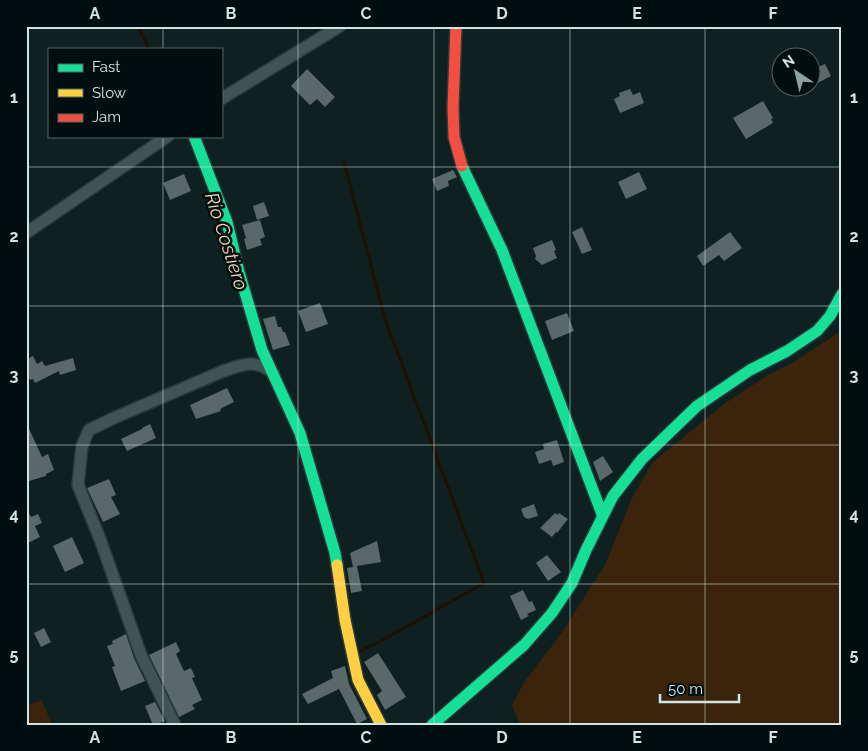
<svg xmlns="http://www.w3.org/2000/svg" width="868" height="751" font-family="Raleway,sans-serif">
<style>
.green{fill:#3b240b}
.lines{fill:none;stroke-linecap:round;stroke-linejoin:round}
.stream{stroke:#1e1004;stroke-width:3}
.building{fill:#59696a}
.street-casing{stroke:#2b3a3a;stroke-width:14}
.fast-casing{stroke:#2b3a3a;stroke-width:14}
.slow-casing{stroke:#2b3a3a;stroke-width:14}
.jam-casing{stroke:#2b3a3a;stroke-width:14}
.street{stroke:#415454;stroke-width:11}
.fast{stroke:#16e098;stroke-width:11}
.slow{stroke:#ffcf43;stroke-width:11}
.jam{stroke:#f24e42;stroke-width:11}
.grid{fill:none;stroke:#d0e6e6;stroke-width:1;stroke-opacity:0.55}
.labels{text-anchor:middle;stroke-width:5;stroke-linejoin:round;paint-order:stroke}
.water-label{font-size:19px;font-style:italic;fill:#f7d2b3;stroke:#010e0f}
.neatline{fill:none;stroke:#d0e6e6;stroke-width:2}
.grid-label{font-size:16px;text-anchor:middle;font-weight:bold;fill:#d0e6e6}
</style>
<rect width="100%" height="100%" fill="#0e2020"/>
<path class="green" d="M842,328v397h-322l-8,-20 13,-24 35,-46 45,-70 27,-67 20,-35 72,-59 44,-29 24,-12 46,-30z
M42,700l10,25h-26v-19z"/>
<g class="lines">
<path class="stream" d="M138,26l11,23
M344,162l41,157 99,264 -103,58 -25,12"/>
</g>
<path class="building" d="M825,64l6,12 -21,11v-16z
M307,69l28,28 -10,10 -8,-8 -7,6 -19,-19z
M630,89l3,6 7,-3 4,11 -24,10 -6,-14 6,-3 -1,-3z
M763,101l10,17 -2,1 2,4 -27,16 -13,-21z
M453,170l4,7 -9,4 1,5 -12,5 -5,-12z
M639,172l8,17 -21,10 -8,-17z
M184,174l7,17 -21,9 -7,-17z
M264,202l5,14 -12,4 -4,-14z
M260,220l5,17 -5,2 2,6 -15,5 -3,-11 2,-1 -4,-13z
M582,227l10,23 -10,4 -10,-22z
M730,232l12,16 -18,13 -5,-6 -16,11 -6,-10z
M552,240l4,10 -2,1 3,7 -15,7 -7,-6 1,-3 -3,-8z
M320,303l8,21 -22,8 -8,-21z
M567,313l7,18 -22,9 -7,-19z
M275,316l3,11h3l2,5h2l5,13 -17,5 -10,-31z
M33,356l4,8 5,-3 3,5 28,-8 3,12 -16,5 -1,-4 -24,12 -2,-4 -3,1 -4,-8v-12z
M227,388l7,14 -14,7 1,2 -25,8 -6,-14z
M26,422l16,35 6,-3 6,16 -8,4v2l-20,6z
M150,424l6,14 -29,13 -6,-12 21,-10v-1z
M557,440l7,22 -11,4 -2,-6 -12,4 -4,-12 9,-3 -1,-5z
M603,456l10,16 -13,9 -7,-19z
M109,479l7,16 -5,2 9,17 -17,8 -16,-34z
M534,504l4,12 -10,3 -4,-2 -3,-8z
M26,508l5,9 7,-3 4,9 -7,3 5,11 -14,7z
M555,513l3,2 1,-2 9,6 -11,14 -1,-1 -4,5 -12,-9z
M72,537l12,26 -19,9 -12,-26z
M377,541l4,21 -24,4 5,25 -11,2 -4,-25 6,-1 -3,-14z
M547,555l14,17 -13,9 -12,-18z
M523,590l6,12 3,-1 4,9 -9,4 2,2 -8,4 -11,-24z
M44,628l7,14 -10,5 -7,-14z
M126,634l8,24 11,23 -24,10 -9,-24 3,-1 -8,-20 6,-2 -1,-3z
M176,642l4,9 -4,3 8,17 7,-3 4,9 -3,1 10,22 -10,5 3,4 -16,8 -30,-62z
M378,653l28,44 -21,13 -8,-15 5,-4 -18,-29z
M345,666l4,18 18,35 -10,5 -18,-35 -31,15 -6,-10 31,-16 -2,-7z
M155,702l10,19 -12,4 -8,-19z"/>
<g class="lines">
<defs>
<path id="street" d="M221,99l119,-73
M26,233l142,-97
M175,725l-34,-70 -41,-116 -22,-54 4,-39 7,-16 27,-13 105,-45c21,-7 33,-14 52,1"/>
<path id="fast" d="M194,136l33,86 12,50 23,78 38,83 35,120 2,12
M462,166l40,84 100,264
M432,725l92,-80 28,-32 20,-30 14,-33 27,-54 29,-37 55,-53 53,-36 37,-19 30,-20 13,-15 12,-22"/>
<path id="slow" d="M337,565l8,55 13,60 23,45"/>
<path id="jam" d="M456,26l-3,81 1,30 8,29"/>
</defs>
<use href="#street" class="street-casing"/>
<use href="#fast" class="fast-casing"/>
<use href="#slow" class="slow-casing"/>
<use href="#jam" class="jam-casing"/>
<use href="#street" class="street"/>
<use href="#fast" class="fast"/>
<use href="#slow" class="slow"/>
<use href="#jam" class="jam"/>
</g>
<path class="grid" d="M163,26v23M298,26v699M434,26v699M570,26v699M705,26v699M163,136v589M26,167h816M26,306h816M26,445h816M26,584h816"/>
<g class="labels">
<g class="water-label">
<text transform="translate(227 241) rotate(72)" y="7">Rio Costiero</text>
</g>
</g>
<rect width="868" height="751" fill="none" stroke="#010e0f" stroke-width="55"/>
<rect x="48" y="48" width="175" height="90" fill="#010e0f" stroke="#546465"/>
<rect x="58" y="64" width="25" height="8" fill="#16e098" stroke="#546465"/>
<text x="92" y="72" font-size="15" fill="#d0e6e6">Fast</text>
<rect x="58" y="89" width="25" height="8" fill="#ffcf43" stroke="#546465"/>
<text x="92" y="98" font-size="15" fill="#d0e6e6">Slow</text>
<rect x="58" y="114" width="25" height="8" fill="#f24e42" stroke="#546465"/>
<text x="92" y="122" font-size="15" fill="#d0e6e6">Jam</text>
<g transform="translate(796 72) rotate(325)"><circle r="24" fill="#010e0f" stroke="#546465"/>
<path d="M0-4L9 19L0 12L-9 19Z" fill="#8ca1a1"/>
<text y="-8" font-size="14" font-weight="bold" text-anchor="middle" fill="#d0e6e6">N</text>
</g>
<path d="M660 694v8h79v-8" fill="none" stroke="#d0e6e6" stroke-width="2.5"/>
<text x="668" y="694" font-size="15" fill="#d0e6e6" stroke="#010e0f" stroke-width="4" paint-order="stroke">50 m</text>
<rect x="28" y="28" width="812" height="696" class="neatline"/>
<g class="grid-label">
<text x="95" y="19">A</text>
<text x="231" y="19">B</text>
<text x="366" y="19">C</text>
<text x="502" y="19">D</text>
<text x="637" y="19">E</text>
<text x="773" y="19">F</text>
<text x="14" y="103">1</text>
<text x="854" y="103">1</text>
<text x="14" y="242">2</text>
<text x="854" y="242">2</text>
<text x="14" y="381">3</text>
<text x="854" y="381">3</text>
<text x="14" y="520">4</text>
<text x="854" y="520">4</text>
<text x="14" y="660">5</text>
<text x="854" y="660">5</text>
<text x="95" y="743">A</text>
<text x="231" y="743">B</text>
<text x="366" y="743">C</text>
<text x="502" y="743">D</text>
<text x="637" y="743">E</text>
<text x="773" y="743">F</text>
</g>
</svg>
